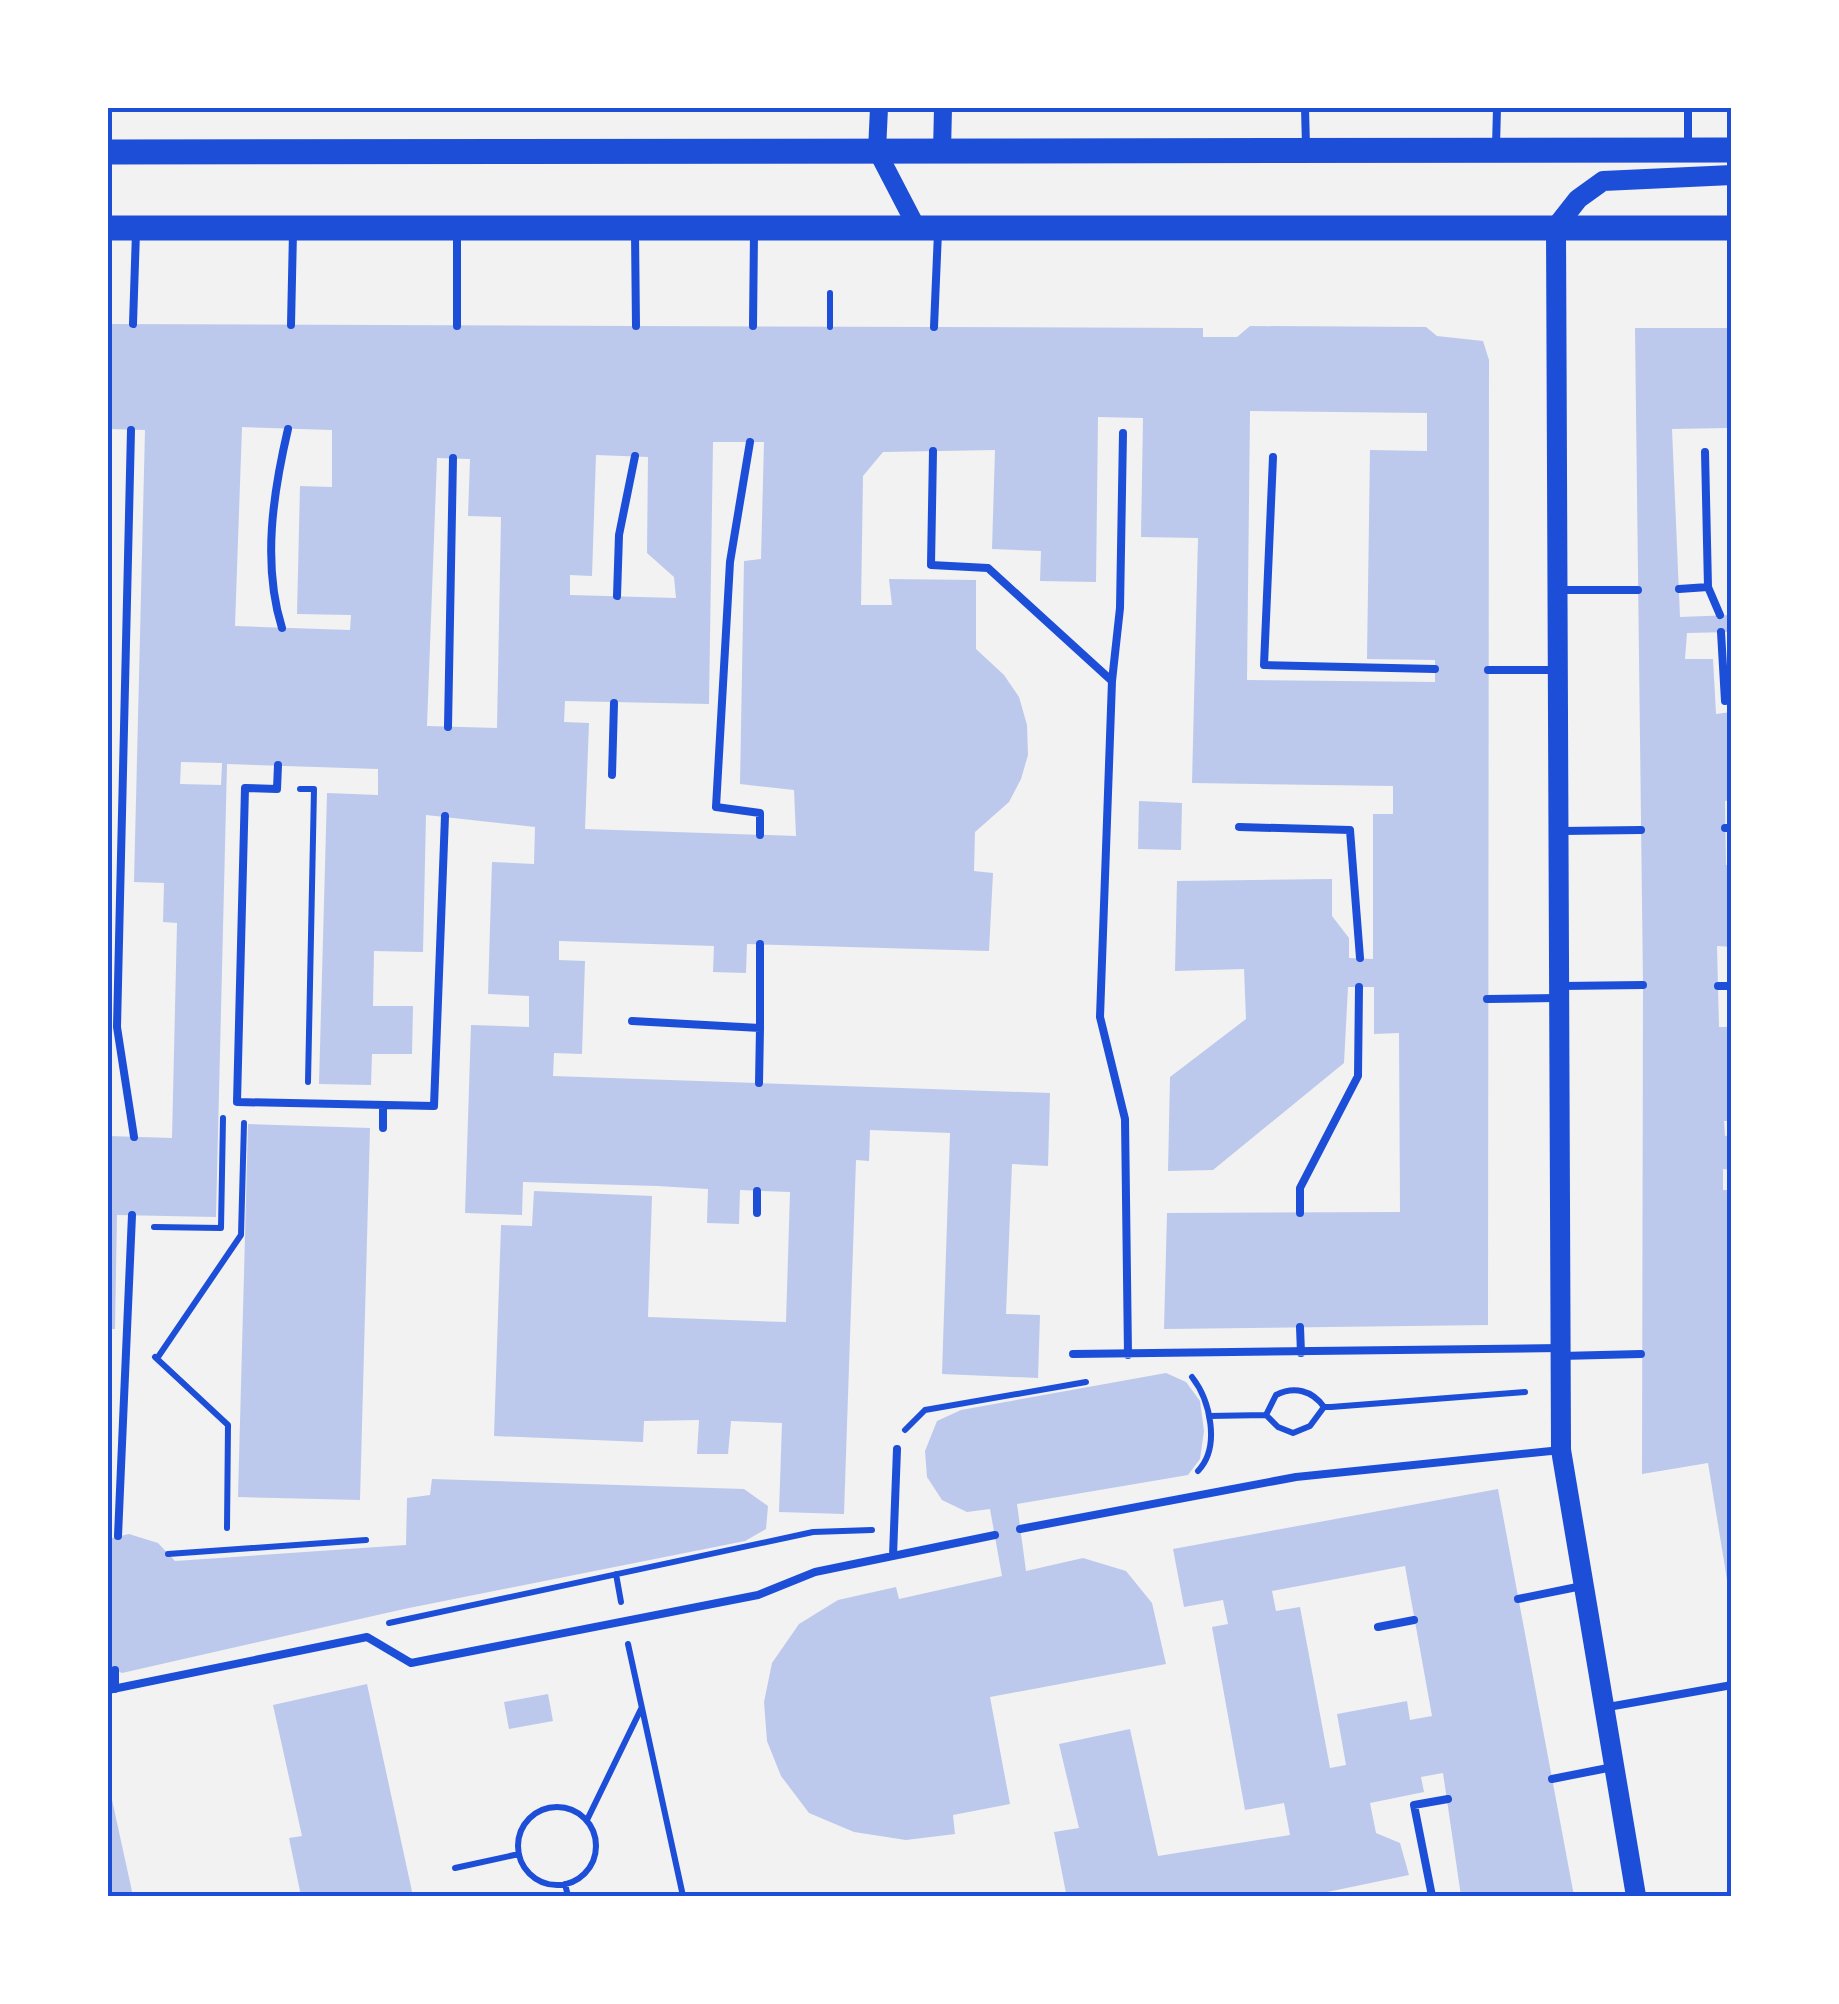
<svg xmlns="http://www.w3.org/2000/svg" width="1839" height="2004" font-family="'IBM Plex Sans',sans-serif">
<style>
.building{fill:#bdc9ec;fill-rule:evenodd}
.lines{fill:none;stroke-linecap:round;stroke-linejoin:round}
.path{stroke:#1d4ed8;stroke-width:6}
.service{stroke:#1d4ed8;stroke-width:8}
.tertiary{stroke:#1d4ed8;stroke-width:18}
.secondary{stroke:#1d4ed8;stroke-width:20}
.primary{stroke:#1d4ed8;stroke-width:25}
.neatline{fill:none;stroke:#1d4ed8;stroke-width:4}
</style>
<rect width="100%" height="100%" fill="#f2f2f2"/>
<path class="building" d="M108,324l1095,4v9h34l13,-11 176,1 11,9 46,5 6,19 -1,965 -324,4 3,-116 233,-1 -1,-179 -25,1v-47h-26l-4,76 -131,107 -45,1 2,-94 76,-58 -2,-50 -69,2 2,-90 155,-2v37l17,22v20l24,1v-145h20v-28l-201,-3 6,-245 -57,-1 2,-119 -45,-1 -2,165 -56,-1 1,-30 -49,-2 3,-99 -112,2 -20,24 -2,129h31l-3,-26 87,1v69l28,26 15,22 8,28 1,30 -7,24 -12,23 -34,30 -1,39 19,2 -4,78 -242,-7 -1,29 -33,-1 1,-26 -155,-5v19l26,1 -3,93 -28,-1 -1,23 497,17 -2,73 -36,-2 -6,150 34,1 -2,63 -96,-4 8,-241 -80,-3 -1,31 -13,-1 -12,354 -65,-2 3,-89 -51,-2 -3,33h-31l2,-34 -55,1 -1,21 -149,-6 7,-211 31,1 2,-35 118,5 -4,121 138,5 4,-130 -50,-2 -1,34 -32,-1 1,-34 -51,-3 -134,-4 -1,33 -57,-2 6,-188 58,2v-31l-41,-2 4,-132 42,2 1,-37 -109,-12 -3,137 -49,-1 -1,55h40l-1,48h-40l-1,31 -52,-1 8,-291 51,2v-26l-151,-5 -11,453 -99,-2 -2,114h-7v-193l64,2 5,-215 -14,-1 1,-39 -30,-1 11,-452 -37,-1zM1250,411l177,2v38l-57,-1 -3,209 68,1v22l-188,-2zM242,427l90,3v57l-32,-1 -3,128 54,1 -1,15 -115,-4zM713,442h51l-3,117 -17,2 -4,223 54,6 2,46 -211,-7 4,-106 -25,-1 1,-21 144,3zM596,455l52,2 -1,96 27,24 2,21 -106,-3v-20l22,1zM437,458l33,1 -2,57 33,1 -4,211 -70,-2zM181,762l41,1 -1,22 -41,-1z
M1635,328h97v147l-5,-47 -55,1 8,188 52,-2v17l-45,1 -2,26h28l3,55 16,-2v88l-7,1 1,64h6v82l-15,-1 2,81h13v94h-8l1,15 7,-1v35l-9,-1v21h9l-3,402 -21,-129 -66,11 1,-489z
M1139,801l43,2 -1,47 -43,-1z
M248,1124l122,4 -10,372 -122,-3z
M1166,1373l20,9 14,19 4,30 -4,28 -12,16 -171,29 9,67 57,-13 43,13 26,32 14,61 -176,33 20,107 -57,11 2,19 -49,6 -52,-8 -45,-19 -28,-37 -14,-35 -3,-39 8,-39 27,-39 39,-24 58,-13 3,12 103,-23 -12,-67 -23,3 -25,-12 -15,-23 -2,-26 12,-30 24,-11z
M432,1479l312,10 24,17 -2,23 -21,12 -341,68 -282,64 -14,-6v-128l21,-5 29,9 17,18 231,-16 1,-47 23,-3z
M1498,1489l76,407h-113l-18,-123 -22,4 3,15 -54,11 6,30 24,10 9,32 -101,21h-252l10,-3 -12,-61 25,-4 -20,-84 71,-15 28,127 132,-21 -6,-32 -39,7 -33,-183 16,-3 -5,-24 -39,7 -11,-58zM1405,1566l27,150 -22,4 -3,-19 -70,13 9,51 -16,3 -30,-161 -24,4 -4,-20z
M367,1684l46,212h-112l-12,-58 13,-2 -29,-131z
M548,1694l5,27 -44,8 -5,-27z
M108,1786h1l24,110h-25z"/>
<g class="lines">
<path class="path" d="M830,327v-34
M300,789h14l-6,293
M154,1227l67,1 2,-110
M155,1357l73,68 -1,103
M158,1357l83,-122 3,-112
M1192,1377c18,23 29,70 6,94
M1266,1415l10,-20c18,-9 36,-5 48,12h7l194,-15
M1209,1416l57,-1 12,12 15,6 17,-7 14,-19
M905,1430l20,-20 161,-28
M168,1554l198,-14
M616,1574l5,28
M389,1623l424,-91 59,-2
M628,1644l55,252
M518 1846a39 39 0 1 1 78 0a39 39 0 1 1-78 0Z
M587,1820l54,-111
M455,1868l64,-14
M565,1884l3,12"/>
<path class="service" d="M1305,108l1,38
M1688,145v-37
M1496,146l1,-38
M635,233l1,93
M133,324l3,-92
M291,325l2,-93
M457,326v-94
M753,326l1,-93
M934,327l4,-95
M131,430l-14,597 17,110
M750,442l-20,120 -14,245 44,6v22
M933,451l-2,114 57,3 124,113 -12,336 25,102 3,236
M1273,457l-9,208 171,4
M1708,587l12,28
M1679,589l29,-2 -3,-135
M1562,590h76
M617,596l2,-61 16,-79
M282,628c-20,-64 -9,-135 6,-199
M1721,632l4,69
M1488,670h69
M1112,681l8,-73 3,-175
M448,727l5,-269
M278,765l-1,24 -32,-1 -8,314 197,4 11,-290
M612,775l2,-72
M1239,827l111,3 10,128
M1725,828h7
M1562,831l79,-1
M1562,986l81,-1
M1718,986h14
M1487,999l70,-1
M632,1021l128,7v-84
M759,1083l1,-55
M383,1128v-23
M757,1213v-22
M1300,1213v-25l58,-112 1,-89
M1300,1327l1,26
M1073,1354l487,-6
M1561,1356l80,-2
M1020,1529l276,-52 265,-27
M118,1536l14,-321
M893,1556l4,-107
M1518,1599l64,-13
M1378,1627l36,-7
M115,1689v-19
M108,1690l259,-53 44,26 347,-68 57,-23 180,-37
M1608,1707l124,-22
M1552,1779l61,-12
M1432,1896l-18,-91 34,-6"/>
<path class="tertiary" d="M879,108l-2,43 40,77
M942,151l1,-43"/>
<path class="secondary" d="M1636,1896l-75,-446 -5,-1223 22,-28 25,-18 129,-6"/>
<path class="primary" d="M108,152l1624,-2
M108,228h1624"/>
</g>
<rect width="1839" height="2004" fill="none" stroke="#ffffff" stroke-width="220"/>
<rect x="110" y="110" width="1619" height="1784" class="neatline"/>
</svg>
